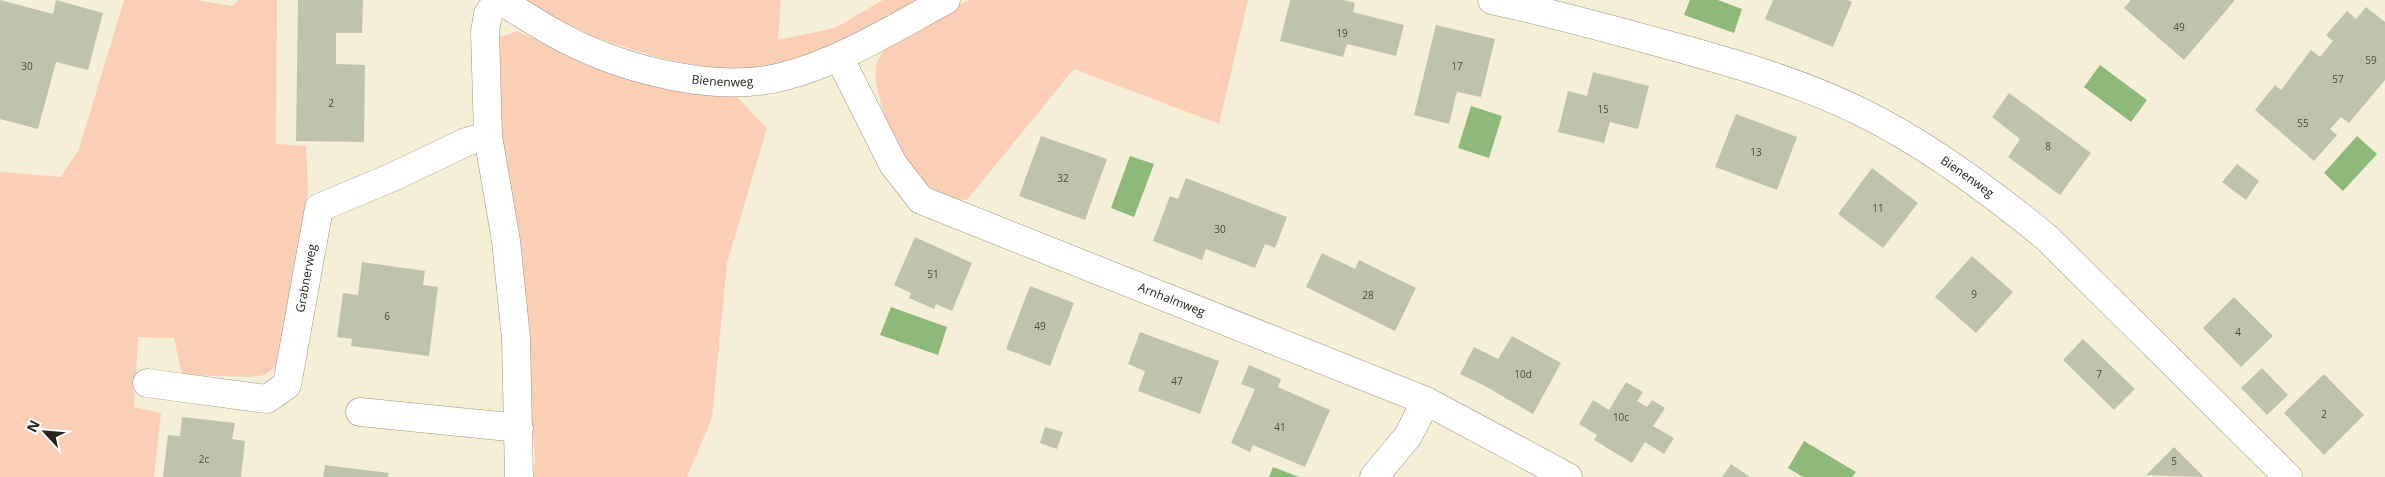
<svg xmlns="http://www.w3.org/2000/svg" width="2385" height="477" font-family="'Open Sans',sans-serif">
<style>
.green{fill:#fbceb6}
.water{fill:#8db97a}
.building{fill:#bfc3ac}
.lines{fill:none;stroke-linecap:round;stroke-linejoin:round}
.minor-casing{stroke:#9c9580;stroke-width:29}
.minor{stroke:#fff;stroke-width:28}
.labels{text-anchor:middle;stroke-width:4;stroke-linejoin:round;paint-order:stroke}
.number-label{font-size:10px;fill:#4b4a3e}
.street-label{font-size:12px;fill:#242219;stroke:#fff}
</style>
<rect width="100%" height="100%" fill="#f6efd8"/>
<path class="green" d="M124,0h72l36,6 7,-6h38l-1,144 30,2 2,46 -30,172 -13,11 -15,2 -68,-2 -8,-37 -36,-1 -4,70 27,6 -7,64h-154v-305l61,5 18,-28z
M524,0h257l-3,40 57,-12 48,-28h42l-43,23 -86,38 -67,11 -73,-15 -59,-19 -66,-32z
M969,0h279l-29,124 -145,-55 -107,131c-15,0 -37,-11 -48,-22 -18,-19 -53,-93 -41,-118 14,-27 65,-46 91,-60z
M517,31l70,32 51,18 99,16 30,31 -40,135 -15,155 -25,59h-153l1,-21c-6,-70 -12,-141 -22,-211 -9,-68 -26,-140 -13,-208z"/>
<path class="water" d="M1690,0h28l24,9 -8,24 -50,-18z
M2100,65l47,35 -16,22 -47,-35z
M1471,106l31,10 -13,42 -31,-10z
M2357,136l20,18 -34,37 -19,-18z
M1130,156l24,8 -20,53 -23,-9z
M891,307l56,20 -9,28 -58,-20z
M1804,441l52,31 -4,5h-49l-15,-9z
M1273,467l26,10h-30z"/>
<path class="building" d="M0,0l53,14 3,-14 47,13 -15,57 -32,-8 -18,67 -38,-10z
M298,0h65l-1,33h-26v31l29,1 -1,77 -68,-1z
M1290,0h53l12,3 -2,9 51,13 -8,31 -49,-12 -4,13 -63,-16z
M1773,0h75l4,2 -19,45 -68,-28z
M2131,0h104l-51,60 -60,-52z
M2366,7l19,15v58l-36,43 -8,-6 -11,12 7,6 -23,26 -59,-51 20,-25 6,5 30,-40 9,7 13,-16 -7,-6 21,-24 9,8z
M1436,25l59,14 -14,58 -24,-5 -8,32 -35,-9z
M1593,72l56,14 -11,43 -28,-7 -6,21 -46,-11 10,-41 19,5z
M2009,93l82,60 -31,42 -52,-38 12,-18 -28,-22z
M1736,114l61,23 -20,53 -62,-23z
M1041,136l66,23 -22,61 -66,-24z
M2237,164l22,17 -13,19 -24,-18z
M1872,168l46,35 -35,45 -45,-34z
M1186,178l101,39 -12,31 -10,-4 -10,24 -49,-19 -4,11 -49,-19 17,-45 8,3z
M915,237l57,26 -20,48 -16,-7 -2,5 -25,-11 2,-5 -17,-8z
M1322,253l33,16 4,-9 57,28 -21,43 -89,-44z
M1972,256l41,36 -37,41 -41,-36z
M362,262l63,9 -2,14 15,2 -9,69 -78,-10 1,-7 -15,-2 6,-44 15,2z
M1030,286l44,17 -24,63 -44,-17z
M2234,297l39,39 -32,31 -38,-39z
M1140,332l79,29 -19,53 -62,-23 7,-20 -17,-7z
M1512,336l49,27 -28,51 -48,-28 -25,-12 14,-27 24,12z
M2083,339l52,50 -21,21 -51,-50z
M1249,365l32,14 -3,8 52,23 -25,57 -52,-22 -3,7 -19,-9 24,-54 -14,-5z
M2262,368l26,27 -21,20 -26,-27z
M2324,374l40,41 -40,40 -40,-42z
M1626,382l17,10 -6,9 10,6 5,-7 13,8 -12,18 21,12 -10,16 -19,-12 -13,21 -38,-23 3,-5 -18,-11 14,-24 16,10z
M182,417l53,6 -3,16 13,2 -4,36h-78l5,-42 12,1z
M1045,427l18,5 -6,17 -17,-6z
M2174,447l30,30 -58,-2z
M1731,464l19,13h-28z
M325,465l64,8 -1,4h-65z"/>
<g class="lines">
<defs>
<g id="minor">
<path d="M498,0l-10,14 -3,18 3,104 18,105 10,97 3,139"/>
<path id="s1" d="M499,0c24,14 47,30 72,42 59,29 149,52 214,34 57,-15 109,-48 161,-76"/>
<path id="s2" d="M1492,0c59,13 118,29 176,45 66,18 132,37 193,67 64,31 130,80 185,125l242,240"/>
<path id="s3" d="M839,57l54,107 28,36 505,201 142,76"/>
<path id="s4" d="M147,383l120,16 20,-14 32,-177 76,-32 71,-34 22,-6"/>
<path d="M360,412l159,16"/>
<path d="M1374,477l34,-41 18,-35"/>
</g>
</defs>
<use href="#minor" class="minor-casing"/>
<use href="#minor" class="minor"/>
</g>
<g class="labels">
<g class="number-label">
<text x="2179" y="31">49</text>
<text x="1342" y="37">19</text>
<text x="2371" y="64">59</text>
<text x="27" y="70">30</text>
<text x="1457" y="70">17</text>
<text x="2338" y="83">57</text>
<text x="331" y="107">2</text>
<text x="1603" y="113">15</text>
<text x="2303" y="127">55</text>
<text x="2048" y="150">8</text>
<text x="1756" y="156">13</text>
<text x="1063" y="182">32</text>
<text x="1878" y="212">11</text>
<text x="1220" y="233">30</text>
<text x="933" y="278">51</text>
<text x="1974" y="298">9</text>
<text x="1368" y="299">28</text>
<text x="387" y="320">6</text>
<text x="1040" y="330">49</text>
<text x="2238" y="336">4</text>
<text x="1523" y="378">10d</text>
<text x="2099" y="378">7</text>
<text x="1177" y="385">47</text>
<text x="2324" y="418">2</text>
<text x="1621" y="421">10c</text>
<text x="1280" y="431">41</text>
<text x="204" y="463">2c</text>
<text x="2174" y="465">5</text>
</g>
<g class="street-label">
<text dy="4" stroke="none"><textPath href="#s1" startOffset="241">Bienenweg</textPath></text>
<text dy="4" stroke="none"><textPath href="#s2" startOffset="511">Bienenweg</textPath></text>
<text dy="4" stroke="none"><textPath href="#s4" startOffset="254">Grabnerweg</textPath></text>
<text dy="4" stroke="none"><textPath href="#s3" startOffset="435">Arnhalmweg</textPath></text>
</g>
</g>
<g transform="translate(45 432) rotate(296)" stroke="#ffffff" stroke-width="4" paint-order="stroke">
<path d="M0-4L9 19L0 12L-9 19Z" fill="#242219"/>
<text y="-8" font-size="14" font-weight="bold" text-anchor="middle" fill="#242219">N</text>
</g>
</svg>
